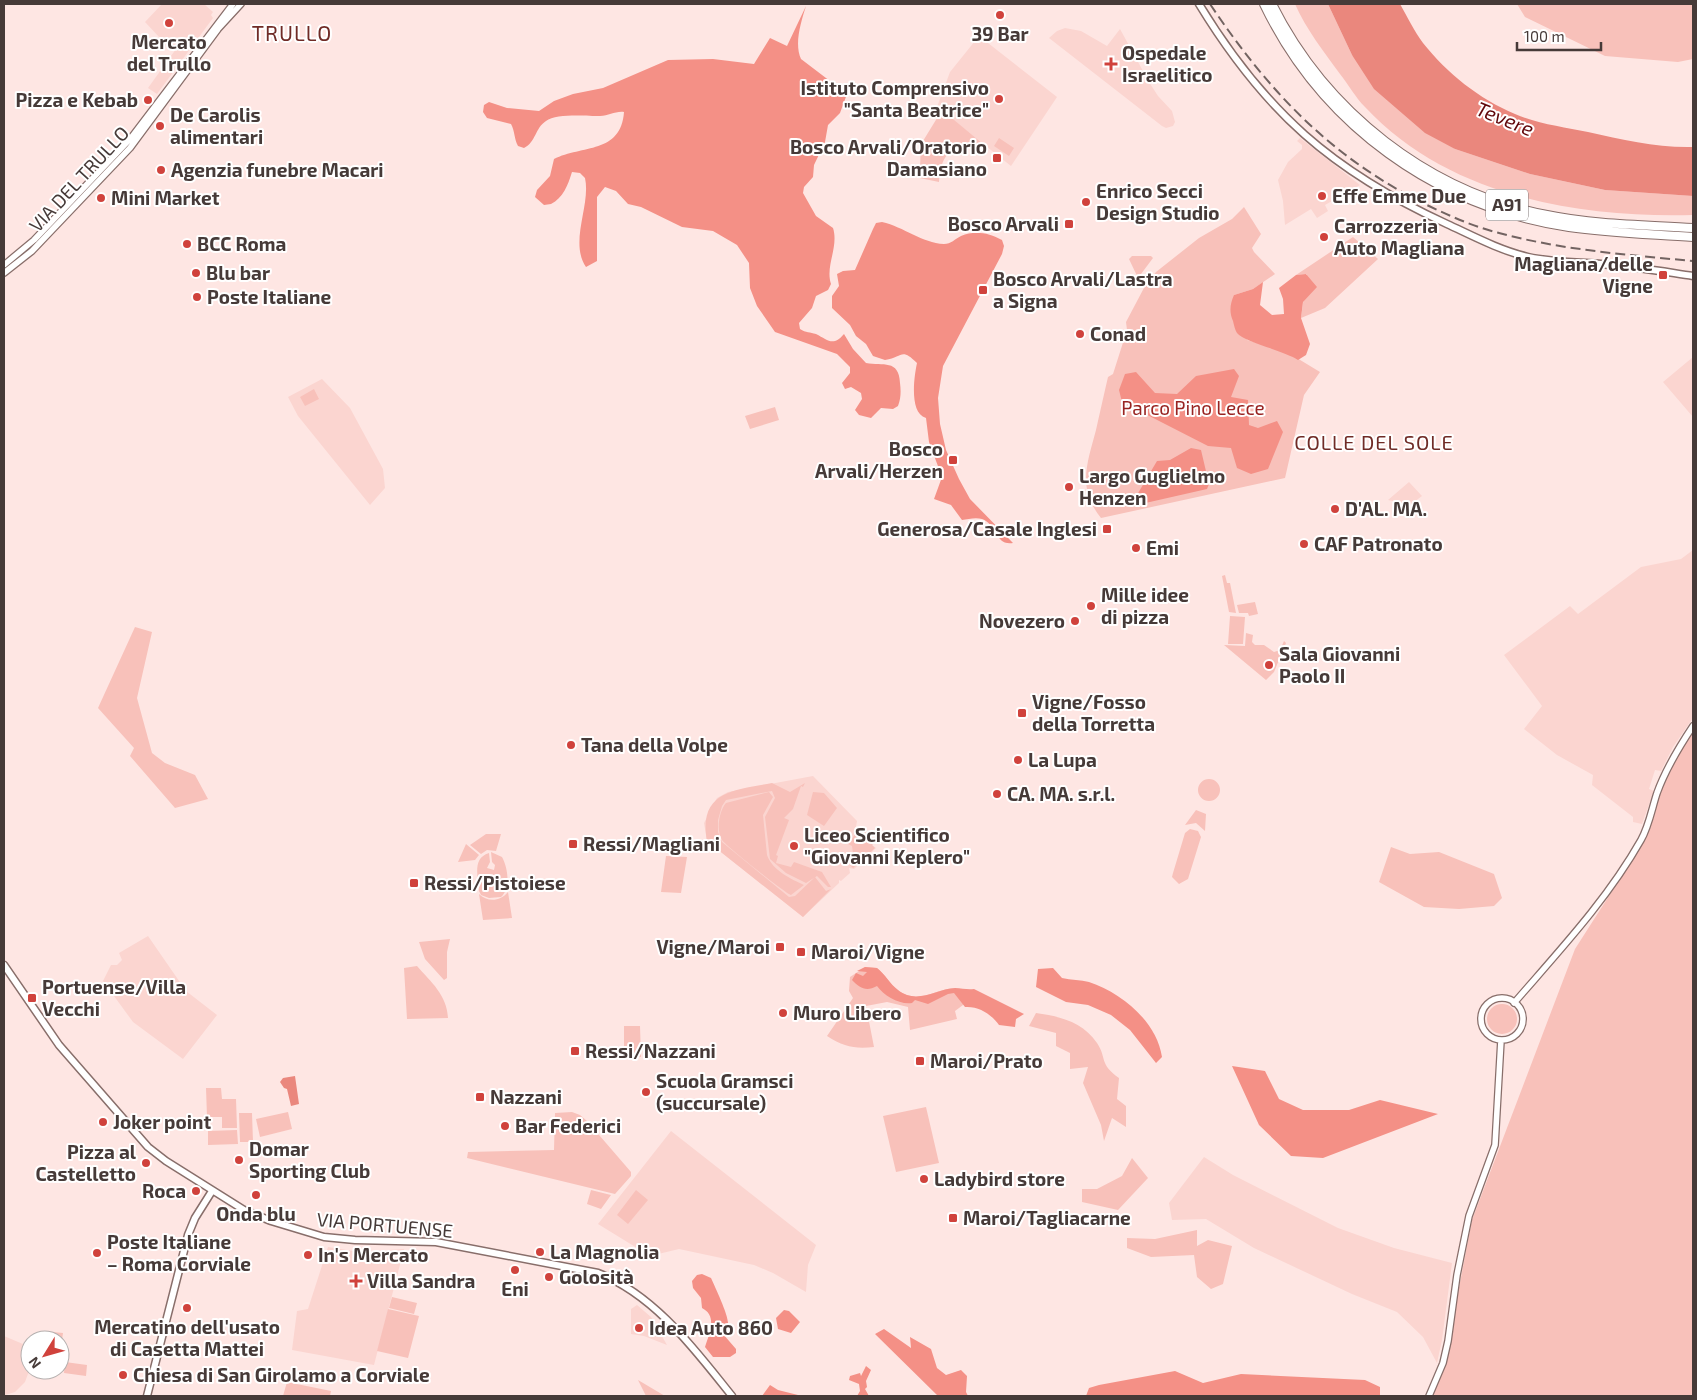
<svg xmlns="http://www.w3.org/2000/svg" width="1697" height="1400" font-family="'Exo 2',sans-serif">
<style>
.built{fill:#fbd5d0}
.green{fill:#f8c1ba}
.forest{fill:#f49086}
.water{fill:#ea877d}
.lines{fill:none;stroke-linecap:round;stroke-linejoin:round}
.tertiary-casing{stroke:#886e6a;stroke-width:8}
.secondary-casing{stroke:#886e6a;stroke-width:9}
.motorway-casing{stroke:#886e6a;stroke-width:10}
.tertiary{stroke:#fff;stroke-width:5.5}
.secondary{stroke:#fff;stroke-width:6}
.motorway{stroke:#fff;stroke-width:8}
.rail{stroke:#726361;stroke-width:2;stroke-dasharray:10 5;stroke-linecap:butt}
.poi-dot{fill:#d0423c;stroke:#fff;stroke-width:2}
.labels{text-anchor:middle;stroke-width:4;stroke-linejoin:round;paint-order:stroke}
.shield{fill:#fff;stroke:#7e7574;stroke-width:1}
.shield-label{font-size:18px;font-weight:bold;fill:#463a38}
.poi-label{font-size:19px;font-weight:bold;fill:#463a38;stroke:#fff;text-anchor:start}
.street-label{font-size:19px;fill:#463a38;stroke:#fff}
.park-label{font-size:19px;fill:#982422;stroke:#fff}
.water-label{font-size:20px;font-style:italic;fill:#610609;stroke:#fff}
.neighbourhood-label{font-size:20px;letter-spacing:1px;fill:#702b26;stroke:#fff}
.quarter-label{font-size:21px;letter-spacing:1px;fill:#702b26;stroke:#fff}
</style>
<rect width="100%" height="100%" fill="#fee6e3"/>
<path class="built" d="M162,4h42l9,8 -2,3 2,3 -56,76 -9,-6 28,-39 -16,-11 -15,-16z
M1065,28l16,3 26,15 13,-17 29,53 9,14 14,15 3,11 -2,4 -7,2 -4,-2 -113,-88 8,-7z
M979,36l78,61 -46,69 -74,-59 13,-35z
M1300,138l60,47 -35,20 3,6 -11,7 -6,-9 -26,16 -2,-24 -5,-21 10,-18 14,-13v-4l-5,-4z
M1693,357v60l-30,-35z
M322,379l28,29 33,61 2,19 -15,17 -72,-89 -10,-19z
M1409,482l13,14 -12,9 -22,-5z
M1693,550v168l-20,29 -12,24 -6,-1 -6,19 5,2 -12,33 -9,-2v-5l-41,-32 1,-10 -36,-20 -33,-26 18,-23 -38,-51 66,-49 8,8 63,-47 40,-8z
M813,776l44,45 -1,6 5,-1 14,15 -3,4 4,3 -22,21 -5,-1 1,5 -9,8 -2,-1v3l-36,34 -96,-76 -3,-18 13,-25 11,-6z
M148,936l38,55 31,24 -34,44 -50,-37 -30,-41 8,-16h6l5,-5 -3,-7z
M671,1131l145,114 -8,20 -2,27 -33,-19 -19,-8 -75,-16 -29,7 -52,-32z
M1204,1157l29,18 105,53 56,20 58,15 -10,77 -5,23 -14,-26 -26,-25 -45,-18 -98,-46 -48,-29 -34,1 -3,-17z
M328,1247l31,5 45,-3 -30,116 -82,-15 5,-39 11,-2z
M637,1305l14,12 16,28 -23,-9 -13,-2v-25z
M4,1336l26,11 -1,24 -4,11 -10,10 -10,3z"/>
<path class="green" d="M1295,4h33l24,51 103,94 75,25 75,16 88,6v19c-116,3 -245,-19 -328,-108 -10,-10 -16,-22 -25,-33 -16,-22 -34,-45 -45,-70z
M1517,4h176v55l-15,3 -73,-6 -80,-39z
M942,110l46,38 -2,3 -20,-6c-22,5 -25,17 -27,37l-24,-5 5,-8 1,-29 2,1z
M999,138l15,10 -5,8 -15,-10z
M1244,207l17,27 -9,14 2,4 21,22 -22,15 -19,6 13,45 40,12 33,20 -16,23 -19,83 -184,40c-24,-30 -14,-54 -5,-88 4,-18 8,-36 12,-53l5,-3 14,-44 -1,-8 19,-36 11,-14 43,-34 33,-19z
M1353,237l25,22 -53,49 -24,10 6,-44 -11,1z
M1132,256h19l2,2 -15,20 -9,-19z
M314,389l5,10 -14,7 -5,-9z
M775,407l4,13 -29,9 -5,-13z
M1225,575l2,8h3l6,30 -7,-1 -7,-36z
M1255,602l3,12 -9,2 -1,-3h-9l-2,-8z
M1230,616l15,1 -2,27h-15z
M135,627l17,5 -15,66 15,55 13,10 30,12 13,24 -33,9 -45,-52 4,-8 -36,-40z
M1246,633l7,2 -1,7 3,3h9l10,7 6,-2 4,-9 2,2 -12,29 -8,8 -42,-35 21,1z
M1693,732v664h-262l12,-25 29,-151 103,-271 64,-100 31,-82z
M1198 790a11 11 0 1 1 22 0a11 11 0 1 1-22 0Z
M772,783l18,9 15,-9 -2,4 -2,-1 -8,23 -9,9 5,2 -13,35 2,1 -2,7 15,4 3,-5 28,10 9,15h-3l-11,-11 -11,7 -20,-10 -16,-14 -5,-42 10,-19 -3,-7 -46,9 -4,6 -4,14v12l4,10 67,55 6,-1 20,-19 11,14 5,-2 -28,28 -96,-76c-9,-50 27,-51 65,-58z
M769,792l4,5 -10,18 4,40c5,15 24,24 37,30l-13,10c-6,-2 -65,-49 -69,-55 -6,-10 -3,-29 4,-37z
M813,792l11,1 13,15 -13,18 -17,-11z
M1196,810l10,4 -1,17 -9,-8 -11,2z
M861,826l14,15 -3,4 3,3 -22,20 -3,-3 4,-4 -2,-15 -4,-2z
M1190,829l8,2 3,6 -13,42 -9,5 -7,-7 1,-4 12,-40z
M486,834h15l-5,17 -9,-1 -6,4 -11,-9z
M466,844l13,11 -4,5 -17,2z
M1391,847l19,7 29,-2 55,22 8,24 -8,8 -35,3 -35,-2 -45,-25z
M491,852l11,5c6,11 9,31 -1,40l-12,1 -8,-3 -2,-4c-1,-14 -7,-33 10,-38l1,9 -3,6 7,2 1,-5 -3,-3z
M666,856l21,1 -6,36 -20,-1z
M508,892l4,26 -29,2 -4,-26c8,8 21,8 29,-2z
M450,939l-3,13v26l-3,2 -19,-21 -6,-17z
M417,966c14,16 30,29 31,52l-41,1 -3,-51z
M865,967l12,1c8,6 13,17 22,23 21,15 39,-5 57,-2 4,0 8,2 12,3l-5,13 -8,6 2,8 -47,11 -2,-23 -21,-5 -21,4 8,41c-19,2 -30,0 -47,-11l26,-38 -4,-7 1,-14z
M1487 1019a15 15 0 1 1 30 0a15 15 0 1 1-30 0Z
M1036,1013c23,3 47,9 61,30 10,15 2,21 22,35l-2,21 9,7v21l-14,-9 -8,23 -3,-16 -18,-42 5,-16 -18,2v-16l-14,-7v-13l-27,-7z
M624,1026h16l1,31 -17,1z
M206,1088h15l1,11h14l1,29h-15v-11h-15z
M926,1107l13,56 -43,9 -13,-56z
M288,1112l4,17 -32,8 -4,-18z
M572,1112l8,3 7,6 44,51v4l-16,18 -148,-36 1,-6 86,-2 1,-37z
M239,1113h13l1,29h-13z
M237,1130l1,14 -30,1v-14z
M1132,1158l16,20 -30,32 -36,-8v-13h15l25,-13z
M591,1190l20,5 -10,14 -14,-5z
M636,1190l12,10 -20,24 -11,-9z
M1197,1230v16l11,-6 24,6 -9,38 -12,5 -14,-12 -3,-22 -43,2 -24,-9v-10l28,1z
M392,1297l25,6 -3,11 -25,-6z
M388,1309l31,7 -11,42 -31,-7z
M43,1331l20,2 -3,21v-14h-18z
M65,1362l22,3 -1,11 -22,-3z
M638,1380l27,16h-19z
M287,1382l44,9 -1,5h-47z"/>
<path class="forest" d="M806,6c-5,16 -12,38 -5,53l46,35 -7,19 -12,12 -3,17 -11,23 -1,12 -9,10 -1,6 13,23 17,12c6,19 -8,38 -2,56l-3,6 -12,6 -4,12 -13,15 1,6c6,4 10,3 16,5 12,6 17,13 28,0l9,15 13,14c17,3 33,-4 34,20 1,8 1,15 -2,23l-5,3 -12,-1 -10,10 -12,-3 -4,-5 7,-11 -1,-6 -10,-6 -6,2 -3,-6 8,-10v-6l-13,-13 -62,-22 -18,-26 -7,-18 -1,-25 -12,-18 -24,-14 -31,-4 -41,-20 -13,-3 -12,-13 -11,-4 -8,10v64l-11,6c-17,-25 5,-62 -1,-89l-5,-5 -8,-1c-4,13 -9,26 -21,32l-7,1 -9,-8 2,-7 13,-14 4,-17c28,-14 67,-5 70,-47 -9,-1 -15,4 -24,4 -13,0 -44,-3 -54,5 -11,7 -10,21 -22,27l-6,-2c-4,-7 -3,-15 -7,-22l-24,-6 -4,-6 1,-7 5,-3 18,6 32,3 15,-10 19,-7 30,-6 65,-28 45,-1 41,5 16,-26 17,8z
M882,222c22,5 40,21 62,22 7,0 11,-5 17,-8 14,-6 28,-3 41,4l2,6 -2,8 -59,112 -5,32 2,26 6,26 13,29 11,20 43,44c-18,3 -16,-19 -31,-24 -6,-2 -14,0 -20,1l-11,-15 -17,-6 8,-22 -13,-35 -3,-24c-17,-5 -12,-41 -9,-55 -16,-16 -14,-6 -32,-3l-12,-4 -7,-12 -10,-8 -6,-11 -18,-17v-12l7,-10 -2,-12 6,-3 12,-1 18,-41 3,-6z
M1306,274l11,13 -14,15 -2,16 9,26 -4,11 -8,5c-13,-9 -54,-18 -61,-27 -2,-3 -3,-8 -4,-12 -4,-9 -3,-17 1,-26l19,-6 10,-7 -3,23 12,10 12,-1 -1,-15 -4,-11 17,-13z
M1234,369l5,7 -8,21 17,3 1,25 9,3 19,-7 6,11 -15,37 -17,5 -14,-6 -6,-20 -23,-2 -86,-44 -3,-12 6,-16 11,-2 19,21 22,1 19,-18z
M1191,448l10,2 8,34 -2,5 -66,15 -7,-4 23,-39 13,-1z
M865,967l12,1c8,6 13,16 21,22 19,15 38,-1 57,-2 7,0 12,2 19,1l50,25 -8,5 -1,8 -16,-2c-8,-11 -20,-19 -34,-18l-11,-14 -6,1 -20,10 -13,-4 -3,3c-12,2 -28,-7 -35,-17 -11,6 -17,2 -25,-6l4,-7 7,3 4,-4 -10,-1z
M1053,968l9,10c9,2 19,2 27,4 33,11 68,40 73,75l-6,6 -26,-33 -19,-15 -23,-10 -22,-3 -30,-15 2,-18z
M1232,1066l33,5 14,28 24,11h46l31,-10 58,14 -115,44 -32,-2 -32,-31z
M702,1274l9,4c4,9 18,38 17,46 -1,4 -4,5 -5,10l13,15v4l-6,4h-17l-8,-10c4,-13 13,-31 -3,-39l-1,-10 -8,-10 -1,-7 5,-6z
M784,1310l5,1 11,11 -9,11 -13,-4 -2,-11z
M884,1329l27,19 -1,-11 21,12 6,19 9,7 15,-5 6,6 -1,16 2,4h-30l-63,-62z
M866,1366l5,4 -5,11 1,6 -2,2 4,7h-12l3,-5 -1,-7 -10,-4 1,-4 10,-3 1,3z
M1175,1371l28,12 38,-9 124,6 15,7v9h-294l3,-8 10,-3z
M770,1385l8,5 24,6h-40z"/>
<path class="water" d="M1328,4h72c7,12 14,27 23,39 24,30 56,56 92,71 23,10 49,13 73,18 35,8 70,16 105,15v49l-88,-6 -75,-16 -75,-25 -30,-16 -51,-44 -22,-34z
M295,1076l4,28 -8,2 -4,-17 -3,-1 -4,-6 3,-4z"/>
<g class="lines">
<defs>
<path id="tertiary" d="M4,265l30,-25 97,-102 102,-134
M4,273l28,-22 98,-103 88,-119 23,-25
M1481 1019a21 21 0 1 1 42 0a21 21 0 1 1-42 0Z
M1514,1003c45,-52 93,-103 127,-163 8,-14 11,-32 16,-47 9,-25 22,-46 36,-67
M1429,1396l14,-33 5,-22 9,-66 12,-59 26,-71 6,-105"/>
<path id="secondary" d="M1199,4c66,108 133,167 248,220 26,12 52,26 81,33 27,6 55,5 83,8 27,2 55,7 82,11
M4,965l55,80 89,102 18,14 78,49 27,11 53,16 31,3 81,2 162,31c57,22 97,77 134,123
M147,1396l41,-161 7,-17 17,-27"/>
<path id="motorway" d="M1264,4c58,121 172,203 305,223 41,6 83,7 124,10
M1272,4c54,108 156,188 275,211 48,10 97,10 146,13"/>
</defs>
<use href="#tertiary" class="tertiary-casing"/>
<use href="#secondary" class="secondary-casing"/>
<use href="#motorway" class="motorway-casing"/>
<use href="#tertiary" class="tertiary"/>
<use href="#secondary" class="secondary"/>
<use href="#motorway" class="motorway"/>
<path class="rail" d="M1210,4c59,88 122,155 219,202 23,11 46,21 70,27 63,17 130,22 194,28"/>
</g>
<g class="poi-dot">
<circle cx="1000" cy="15" r="5"/>
<circle cx="169" cy="23" r="5"/>
<path d="M1108.5 56.5h5v5h5v5h-5v5h-5v-5h-5v-5h5z"/>
<circle cx="999" cy="99" r="5"/>
<circle cx="148" cy="100" r="5"/>
<circle cx="160" cy="126" r="5"/>
<rect x="992" y="153" width="10" height="10" rx="2.5"/>
<circle cx="161" cy="170" r="5"/>
<circle cx="1322" cy="196" r="5"/>
<circle cx="101" cy="198" r="5"/>
<circle cx="1086" cy="202" r="5"/>
<rect x="1064" y="219" width="10" height="10" rx="2.5"/>
<circle cx="1324" cy="237" r="5"/>
<circle cx="187" cy="244" r="5"/>
<circle cx="196" cy="273" r="5"/>
<rect x="1658" y="270" width="10" height="10" rx="2.5"/>
<rect x="978" y="285" width="10" height="10" rx="2.5"/>
<circle cx="197" cy="297" r="5"/>
<circle cx="1080" cy="334" r="5"/>
<rect x="948" y="455" width="10" height="10" rx="2.5"/>
<circle cx="1069" cy="487" r="5"/>
<circle cx="1335" cy="509" r="5"/>
<rect x="1102" y="524" width="10" height="10" rx="2.5"/>
<circle cx="1304" cy="544" r="5"/>
<circle cx="1136" cy="548" r="5"/>
<circle cx="1091" cy="606" r="5"/>
<circle cx="1075" cy="621" r="5"/>
<circle cx="1269" cy="665" r="5"/>
<rect x="1017" y="708" width="10" height="10" rx="2.5"/>
<circle cx="571" cy="745" r="5"/>
<circle cx="1018" cy="760" r="5"/>
<circle cx="997" cy="794" r="5"/>
<rect x="568" y="839" width="10" height="10" rx="2.5"/>
<circle cx="794" cy="846" r="5"/>
<rect x="409" y="878" width="10" height="10" rx="2.5"/>
<rect x="775" y="942" width="10" height="10" rx="2.5"/>
<rect x="796" y="947" width="10" height="10" rx="2.5"/>
<rect x="27" y="993" width="10" height="10" rx="2.5"/>
<circle cx="783" cy="1013" r="5"/>
<rect x="570" y="1046" width="10" height="10" rx="2.5"/>
<rect x="915" y="1056" width="10" height="10" rx="2.5"/>
<circle cx="646" cy="1092" r="5"/>
<rect x="475" y="1092" width="10" height="10" rx="2.5"/>
<circle cx="103" cy="1122" r="5"/>
<circle cx="505" cy="1126" r="5"/>
<circle cx="239" cy="1160" r="5"/>
<circle cx="146" cy="1163" r="5"/>
<circle cx="924" cy="1179" r="5"/>
<circle cx="196" cy="1191" r="5"/>
<circle cx="256" cy="1195" r="5"/>
<rect x="948" y="1213" width="10" height="10" rx="2.5"/>
<circle cx="540" cy="1252" r="5"/>
<circle cx="97" cy="1253" r="5"/>
<circle cx="308" cy="1255" r="5"/>
<circle cx="515" cy="1270" r="5"/>
<circle cx="549" cy="1277" r="5"/>
<path d="M353.5 1273.5h5v5h5v5h-5v5h-5v-5h-5v-5h5z"/>
<circle cx="187" cy="1308" r="5"/>
<circle cx="639" cy="1328" r="5"/>
<circle cx="123" cy="1375" r="5"/>
</g>
<g class="labels">
<rect class="shield" x="1486" y="189.5" width="42" height="31" rx="4"/>
<g class="shield-label">
<text x="1507" y="211">A91</text>
</g>
<g class="poi-label">
<text x="1000" y="41" text-anchor="middle">39 Bar</text>
<text x="169" y="49" text-anchor="middle">Mercato<tspan x="169" dy="22">del Trullo</tspan></text>
<text x="1122" y="60">Ospedale<tspan x="1122" dy="22">Israelitico</tspan></text>
<text x="989" y="95" text-anchor="end">Istituto Comprensivo<tspan x="989" dy="22">"Santa Beatrice"</tspan></text>
<text x="138" y="107" text-anchor="end">Pizza e Kebab</text>
<text x="170" y="122">De Carolis<tspan x="170" dy="22">alimentari</tspan></text>
<text x="987" y="154" text-anchor="end">Bosco Arvali/Oratorio<tspan x="987" dy="22">Damasiano</tspan></text>
<text x="171" y="177">Agenzia funebre Macari</text>
<text x="1096" y="198">Enrico Secci<tspan x="1096" dy="22">Design Studio</tspan></text>
<text x="1332" y="203">Effe Emme Due</text>
<text x="111" y="205">Mini Market</text>
<text x="1059" y="231" text-anchor="end">Bosco Arvali</text>
<text x="1334" y="233">Carrozzeria<tspan x="1334" dy="22">Auto Magliana</tspan></text>
<text x="197" y="251">BCC Roma</text>
<text x="1653" y="271" text-anchor="end">Magliana/delle<tspan x="1653" dy="22">Vigne</tspan></text>
<text x="206" y="280">Blu bar</text>
<text x="993" y="286">Bosco Arvali/Lastra<tspan x="993" dy="22">a Signa</tspan></text>
<text x="207" y="304">Poste Italiane</text>
<text x="1090" y="341">Conad</text>
<text x="943" y="456" text-anchor="end">Bosco<tspan x="943" dy="22">Arvali/Herzen</tspan></text>
<text x="1079" y="483">Largo Guglielmo<tspan x="1079" dy="22">Henzen</tspan></text>
<text x="1345" y="516">D'AL. MA.</text>
<text x="1097" y="536" text-anchor="end">Generosa/Casale Inglesi</text>
<text x="1314" y="551">CAF Patronato</text>
<text x="1146" y="555">Emi</text>
<text x="1101" y="602">Mille idee<tspan x="1101" dy="22">di pizza</tspan></text>
<text x="1065" y="628" text-anchor="end">Novezero</text>
<text x="1279" y="661">Sala Giovanni<tspan x="1279" dy="22">Paolo II</tspan></text>
<text x="1032" y="709">Vigne/Fosso<tspan x="1032" dy="22">della Torretta</tspan></text>
<text x="581" y="752">Tana della Volpe</text>
<text x="1028" y="767">La Lupa</text>
<text x="1007" y="801">CA. MA. s.r.l.</text>
<text x="804" y="842">Liceo Scientifico<tspan x="804" dy="22">"Giovanni Keplero"</tspan></text>
<text x="583" y="851">Ressi/Magliani</text>
<text x="424" y="890">Ressi/Pistoiese</text>
<text x="770" y="954" text-anchor="end">Vigne/Maroi</text>
<text x="811" y="959">Maroi/Vigne</text>
<text x="42" y="994">Portuense/Villa<tspan x="42" dy="22">Vecchi</tspan></text>
<text x="793" y="1020">Muro Libero</text>
<text x="585" y="1058">Ressi/Nazzani</text>
<text x="930" y="1068">Maroi/Prato</text>
<text x="656" y="1088">Scuola Gramsci<tspan x="656" dy="22">(succursale)</tspan></text>
<text x="490" y="1104">Nazzani</text>
<text x="113" y="1129">Joker point</text>
<text x="515" y="1133">Bar Federici</text>
<text x="249" y="1156">Domar<tspan x="249" dy="22">Sporting Club</tspan></text>
<text x="136" y="1159" text-anchor="end">Pizza al<tspan x="136" dy="22">Castelletto</tspan></text>
<text x="934" y="1186">Ladybird store</text>
<text x="186" y="1198" text-anchor="end">Roca</text>
<text x="256" y="1221" text-anchor="middle">Onda blu</text>
<text x="963" y="1225">Maroi/Tagliacarne</text>
<text x="107" y="1249">Poste Italiane<tspan x="107" dy="22">– Roma Corviale</tspan></text>
<text x="550" y="1259">La Magnolia</text>
<text x="318" y="1262">In's Mercato</text>
<text x="559" y="1284">Golosità</text>
<text x="367" y="1288">Villa Sandra</text>
<text x="515" y="1296" text-anchor="middle">Eni</text>
<text x="187" y="1334" text-anchor="middle">Mercatino dell'usato<tspan x="187" dy="22">di Casetta Mattei</tspan></text>
<text x="649" y="1335">Idea Auto 860</text>
<text x="133" y="1382">Chiesa di San Girolamo a Corviale</text>
</g>
<g class="street-label">
<text transform="translate(79 179) rotate(-47)" y="7">VIA DEL TRULLO</text>
<text transform="translate(385 1225) rotate(5)" y="7">VIA PORTUENSE</text>
</g>
<g class="park-label">
<text x="1193" y="415">Parco Pino Lecce</text>
</g>
<g class="water-label">
<text transform="translate(1505 119) rotate(22)" y="7">Tevere</text>
</g>
<g class="neighbourhood-label">
<text x="1374" y="450">COLLE DEL SOLE</text>
</g>
<g class="quarter-label">
<text x="292" y="41">TRULLO</text>
</g>
</g>
<rect width="1697" height="1400" fill="none" stroke="#463a38" stroke-width="10"/>
<g transform="translate(45 1355) rotate(233)"><circle r="24" fill="#ffffff" stroke="#b5b0af"/>
<path d="M0-4L9 19L0 12L-9 19Z" fill="#d0423c"/>
<text y="-8" font-size="14" font-weight="bold" text-anchor="middle" fill="#463a38">N</text>
</g>
<path d="M1517 42v8h84v-8" fill="none" stroke="#463a38" stroke-width="2.5"/>
<text x="1524" y="42" font-size="15" fill="#463a38" stroke="#ffffff" stroke-width="4" paint-order="stroke">100 m</text>
</svg>
